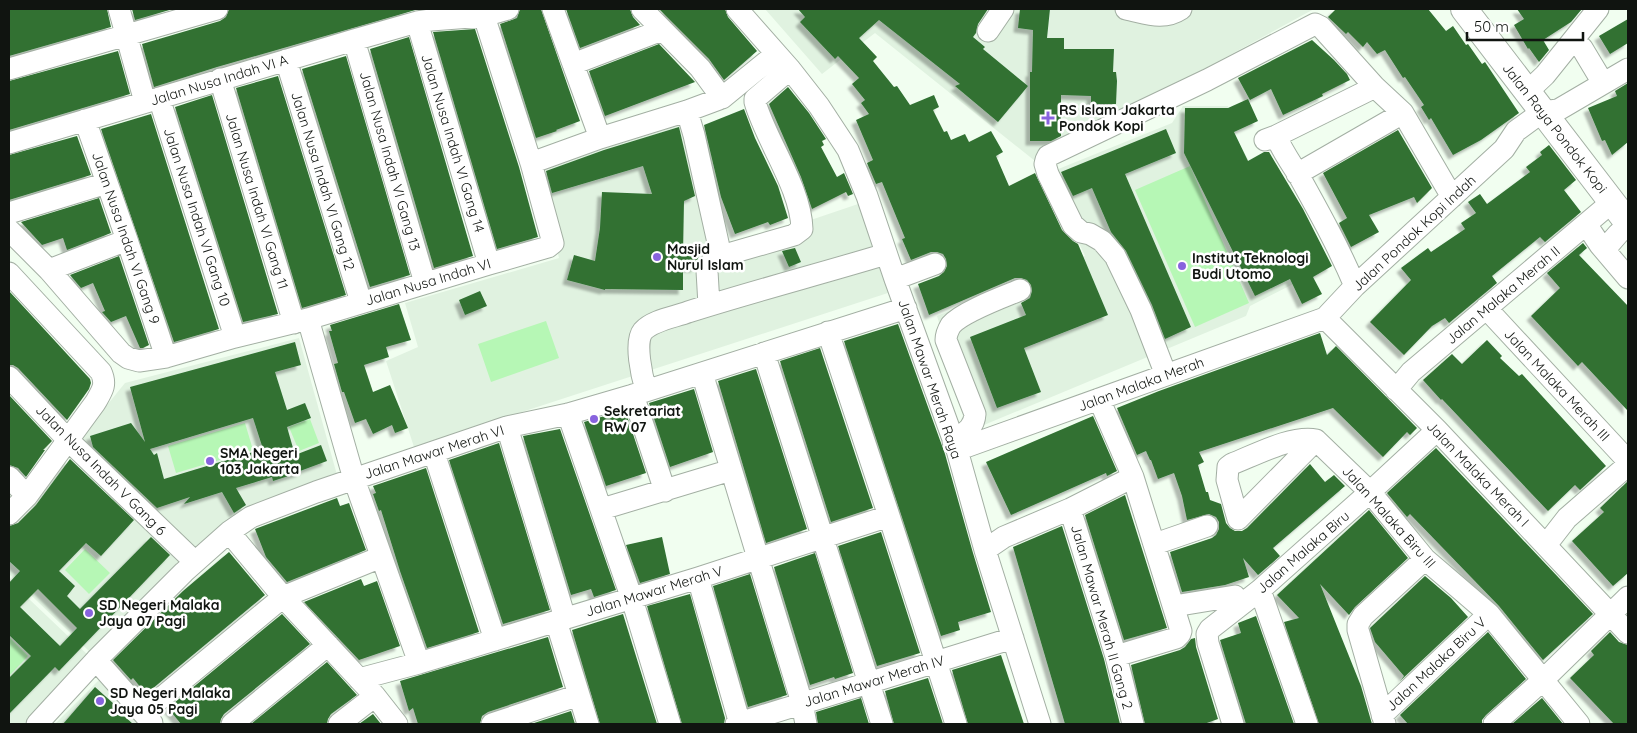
<svg xmlns="http://www.w3.org/2000/svg" width="1637" height="733" font-family="Quicksand,sans-serif">
<style>
.built{fill:#e0f2e0}
.green{fill:#b6f7b5}
.building{fill:#307133;fill-rule:evenodd;filter:url(#shadow)}
.lines{fill:none;stroke-linecap:round;stroke-linejoin:round}
.minor-casing{stroke:#a3afa3;stroke-width:23}
.major-casing{stroke:#a3afa3;stroke-width:28}
.minor{stroke:#fff;stroke-width:21}
.major{stroke:#fff;stroke-width:26}
.poi-dot{fill:#8863de;stroke:#fff;stroke-width:2}
.labels{text-anchor:middle;stroke-width:5;stroke-linejoin:round;paint-order:stroke}
.street-label{font-size:14px;fill:#101410;stroke:#fff}
.poi-label{font-size:14px;font-weight:bold;fill:#101410;stroke:#fff;text-anchor:start}
</style>
<defs>
<filter id="shadow"><feDropShadow dx="-4.5" dy="4.5" stdDeviation="1" flood-color="#0004"/></filter>
</defs>
<rect width="100%" height="100%" fill="#f1fef0"/>
<path class="built" d="M765,9h549l-279,152 -160,-128 -53,41z
M1183,106h45l2,19 79,151 -59,30 -4,10 -274,114 -35,-114 148,-60 -39,-82 126,-51z
M684,117l44,131 136,-46 30,89 -480,156 -28,-86 32,-14 -13,-44 154,-45 -23,-93z
M299,338l38,137 -149,81 -115,-109 52,-64z
M116,496l67,61 -93,95 -81,-78v-26l38,-41 30,29z
M9,580l80,76 -64,68h-16z
M100,679l43,45h-88z"/>
<path class="green" d="M1190,166l59,137 -54,24 -60,-137z
M546,321l13,37 -68,24 -13,-38z
M310,419l9,24 -20,8 -10,-24z
M245,423l8,27 -77,23 -8,-27z
M85,549l25,24 -21,21 -24,-24z
M9,637l19,19 -19,20z"/>
<path class="building" d="M9,9h98l4,18 -102,29z
M132,9h41l-38,11z
M229,9h190l-202,58 -63,20 -12,-43 78,-23 6,-4z
M520,9h21l39,112 -24,9 1,1 -21,7 -36,-114 17,-6z
M566,9h64l3,8 7,8 -60,23z
M659,9h66l3,8 29,34 -33,29 -15,-21z
M798,9h190l-10,15 -2,9 -3,4 12,10 -2,2 45,37 -30,36 -43,-36 5,-2 -81,-64 -20,18 18,19 -4,4 21,26 3,-1 13,19 24,-10 5,12 -6,3 11,22 3,-1 4,9 14,-6 4,8 22,-11 12,21 -7,4 13,30 26,-13 27,57 11,11 5,3 30,71 -84,33 17,44 -44,16 -27,-71 56,-22 -5,-12 9,-5 2,-7 -1,-6 -4,-5 -6,-2h-6l-86,37 -11,-31 21,-8 5,-4 3,-6 -1,-7 -3,-5 -6,-2h-6l-20,8 -9,-21 3,-1 -23,-56 -6,2 -9,-21 6,-3 -17,-40 13,-6 -8,-11 4,-3 -13,-16 7,-6 -21,-22 -3,3 -35,-37 5,-5z
M1020,9h30l-3,29h17v11h50l-1,23h3l1,9 -1,23h-25v-8l-30,-1v41l-10,5h-21v-69h2l1,-42 -15,-2z
M1336,9h92l18,22 7,-5 13,19 2,-1 14,20 3,-2 34,51 -38,27 -28,15 -22,-37 -2,2 -8,-13 3,-2 -19,-28 -2,1 -18,-28 -8,4 -10,-12 -4,5 -15,-15 -2,2 -18,-17z
M1517,9h65l-11,13 -28,18 6,10 -10,12 -10,-14 -1,1 -14,-24 10,-6z
M1628,19v24l-18,11 -11,-18z
M475,29l44,138 19,70 -41,12 -64,-217z
M409,37l64,219 -39,12 -64,-219z
M1312,40l22,20 13,14 3,6 -28,14 1,2 -40,19 -12,-26 -21,11 -12,-22z
M659,44l36,38 -90,34 -16,-45z
M118,51l12,43 -121,36v-49z
M346,56l64,219 -40,12 -68,-218z
M278,76l68,219 -44,13 -66,-220z
M1628,83v59l-16,13 -7,-15 -3,1 -14,-33 29,-12 -2,-5z
M788,87l21,26 17,26 -4,2 2,4 -3,2 16,30 7,-4 9,21 -5,2 -2,-4 -34,17 -11,-32 -32,-73z
M212,95l66,219 -35,8 -68,-215z
M1248,99l10,22 -24,11 14,29 16,-9h5l34,57 29,57 -19,11 9,17 -20,10 -12,-25 -35,17 -71,-143 1,-45h43z
M744,109l11,29 23,48 10,32 -18,7 -2,-3 -33,12 -14,-37 -17,-72z
M151,114l68,215 -45,13 -73,-213z
M679,127l16,69 -11,5 -1,53 16,1 -4,13 -12,-1v23l-78,-1v1l-38,-10 7,-25 21,6 5,-33 2,-36 50,2 -9,-28 -91,27 -6,-22 58,-21z
M1166,129l10,24 -51,21 66,153 -26,12 -13,-34 -26,-54 -15,-19 -19,-44 -19,8 -12,-24z
M1398,130l34,58 -15,15 -3,-6 -45,18 10,17 -28,15 -12,-24 8,-5 -24,-45z
M77,136l14,39 -82,25v-45z
M1549,145l27,35 -12,10 17,22 -36,30 -5,-5 -48,39 5,7 -48,40 -4,-5 -13,8 -28,29 -34,-33 41,-42 -10,-12 27,-20 3,4 34,-23 -4,-6 15,-10 -8,-11 12,-8 7,10 43,-32 -4,-5 16,-12 -2,-3z
M99,198l12,35 -44,17 -4,-12 -21,7 -21,-23z
M1583,243l4,5 -8,7 49,51v105l-46,-49 -4,4 -47,-50 29,-28 -13,-15z
M795,248l6,14 -12,5 -7,-16z
M119,256l30,89 -6,3h-3l-14,-32 -15,6 -9,-10 3,-1 -12,-28 -12,5 -11,-13z
M9,291l81,88 1,4 -2,6 -22,31 -49,-52 -5,-3h-4z
M480,291l7,15 -22,9 -6,-15z
M399,304l12,36 -25,7 3,10 -25,8 9,27 17,-7 18,43 -13,5 -3,-8 -19,9 -7,-15 -11,4 -11,-31h-2l-8,-28 4,-1 -9,-32h3l-2,-6z
M898,324l47,130 28,99 18,59 -33,10 2,8 -19,6 -97,-295z
M1320,333l7,22 9,-9 81,82 -7,7 -3,-3 -24,25 -50,-49 -134,44 5,10 -6,3 8,27h2l2,8 11,4 5,19 4,5 5,3h7l5,-3 63,-64 15,18 9,-7 11,11 -72,62 7,8 -22,19 -15,-17 6,19 -24,8 -43,7 -12,-40 42,-14 4,-3 3,-6v-7l-3,-5 -7,-3 -22,6 -5,-24 -8,-23 -16,6 -7,-19h-1l-4,-9 -9,4 -20,-47 42,-17z
M1487,340l15,16 -2,2 19,18 3,-2 84,92 -26,24 -5,-5 -27,26 -106,-112 -1,1 -18,-20 29,-26 10,10z
M295,342l6,23 -26,7 12,38 18,-7 6,15 -24,9 8,28 26,-10 6,16 -27,10 1,1 -28,9 -1,-4 -36,11 10,17 -12,8 -12,-21 -38,12 6,-7 -33,11 -64,-61 -3,-11 41,-13 14,19 -15,-55zM253,418l10,31 -99,30 -7,-26 -3,2 -4,-6z
M820,348l53,160 -42,14 -51,-161z
M756,369l51,160 -41,14 -48,-162z
M694,389l19,63 -43,15 -21,-64z
M9,395l43,46 -9,9h2l-19,27 -8,-9 -9,-3z
M625,410l21,63 -40,13 -22,-64z
M1093,416l24,55 -10,5 -1,-3 -95,42 -25,-53z
M560,429l56,161 -22,7 -3,-8 -20,6 -48,-159z
M499,443l51,167 -47,14 -54,-164z
M1436,448l157,166 -50,46 -44,-54 -89,-92 -3,3 -20,-24z
M70,459l64,61 -33,36 -15,-13 -27,28 16,15 -8,10 13,13 71,-72 19,18 -111,116 -4,-4 -46,47v-36l22,-22 -22,-21v-52l11,-12 -11,-10v-35l9,-3 18,-18zM38,589l39,39 -17,18 -40,-39z
M426,468l53,164 -52,16 -27,-77 -19,-61 -2,1 -6,-17 3,-1 -3,-7z
M1628,481v92l-15,13 -41,-45 32,-29 -4,-4z
M1125,495l42,133 -43,12 -39,-125z
M337,498l3,8 9,-3 17,47 -79,32 -21,-25 -11,-28z
M1369,510l39,48 -53,49 -6,8 -29,-31 41,102 11,38h-53l-35,-102 15,-4 -22,-23z
M1062,526l42,133 16,65h-55l-52,-177z
M881,532l39,121 -43,13 -39,-120z
M662,537l8,37 -30,9 -14,-38z
M229,552l36,43 -119,99 -13,-16 -2,2 -18,-20 70,-69z
M815,553l38,120 -18,6 -1,-2 -24,8 -36,-118z
M750,574l37,121 -39,12 -35,-121z
M1425,576l26,22 17,19 -68,64 4,-5 -29,-34 -5,-14z
M361,579l3,7 13,-5 23,65 -41,14 -55,-58z
M690,594l35,124 -1,6h-42l-35,-118z
M282,614l28,30 -86,70 -3,5 -1,5h-39l-13,-16z
M623,614l34,110h-57l-28,-94z
M1256,616l38,108h-48l-26,-84 21,-7 -3,-10z
M1488,632l38,47 -40,36 -4,5v4h-74l-8,-9z
M1610,632l9,10 9,3v79h-14l-44,-46 24,-23 -3,-4z
M548,637l15,50 -75,25 -6,4 -2,8h-62l-5,-16 -4,3 -9,-30z
M1195,638l1,9 22,72 -14,5h-59l-14,-59 49,-15 5,-3 6,-8z
M1001,655l23,69h-56l-16,-54z
M327,662l30,33 -26,19 -3,5 -1,5h-76z
M928,678l15,46h-49l-9,-33z
M95,687l19,17 -1,2 20,18h-70z
M861,698l8,26h-51l-2,-12z
M1542,698l21,26h-51z
M571,711l4,13h-44z
M373,714l8,10h-22z"/>
<g class="lines">
<defs>
<path id="minor" d="M119,9l26,93
M553,9l47,129
M642,9l58,59 22,30
M737,9l53,60 29,37 29,44 19,46 28,83 62,171 28,100 55,174
M1126,9c20,4 37,12 55,0
M484,16l47,147
M417,22l72,242
M988,31l15,-22
M354,40l71,243
M1582,48l21,35
M286,60l75,242
M573,64l89,-34
M9,69l208,-60
M220,79l74,244
M1527,92l18,-17 53,-66
M159,98l76,239
M687,111l7,24 27,121 73,-21 8,-6c-1,-41 -36,-88 -47,-127v-3l35,-30
M85,120l42,120 39,117
M1276,136c6,15 15,27 23,40 20,36 40,72 56,110
M1265,140l11,-4 99,-49
M9,143l345,-103 63,-18 14,-2 53,-4 24,-7
M1297,174l106,-61
M9,213l98,-30
M1586,224l14,21 28,33
M9,230l40,40 72,83 7,5 11,3 27,-4 69,-20 73,-18 181,-55 59,-17 5,-4 -22,-80 69,-25 87,-27 35,-13 54,-44
M1605,249l13,-15 10,-9
M49,270l78,-30
M9,273l92,99c6,13 1,19 -6,31l-68,93 -18,18
M895,279l40,-15
M709,305l-2,-34 2,-6 12,-9
M1486,308l142,153
M1325,318l112,112 191,203
M308,319l46,160 65,184
M828,332l61,184 67,208
M764,353l118,371
M702,373l100,330 4,21
M1166,375l-25,-65 -26,-54 -13,-15 -12,-7 -9,-2 -8,-7 -25,-51 -3,-10 1,-4 2,-4 159,-76 108,-56 6,3 54,60 28,26 49,84
M9,377l59,63 127,122
M646,390c-4,-13 -12,-48 -3,-59 10,-11 32,-14 45,-19 66,-21 132,-38 198,-58
M1396,390l15,-18 201,-170
M633,395l32,96
M1099,399l34,78 48,154 -1,3 -4,4 -60,18
M568,414l64,185 38,125
M507,427l58,191
M1316,440l-78,79 -11,-39 1,-13 4,-3c23,-9 60,-29 84,-24l54,52 55,67 64,55 90,110
M953,441c11,-8 21,-12 22,-27l-29,-74c0,-6 2,-10 5,-15 11,-13 52,-28 69,-35
M957,450l368,-132 30,-32 149,-137 12,-18 26,-19 16,-2 70,-41
M434,453l61,187
M9,477l18,19
M602,509l129,-39
M1070,509l46,147 17,68
M229,532l54,65 92,99 22,28
M1155,544l52,-18
M1546,545l21,-27 61,-53
M985,550l19,-13 66,-28 63,-32
M698,578l42,146
M1260,590l47,134
M1174,606l61,-10
M556,621l32,103
M96,660l56,63
M359,679l60,-16 279,-85 191,-62
M143,713l140,-116 98,-40
M1382,715l107,-101
M37,724l59,-64 88,-88 45,-40 22,-15 65,-25 191,-65 61,-13 65,-19 273,-87
M232,724l96,-79
M339,724l36,-28
M492,724l87,-29
M736,724l277,-86
M1233,724l-25,-81 -1,-9 3,-5 50,-39 110,-98 67,-62
M1385,724l-27,-94v-6l5,-8 62,-57
M1494,724l49,-44 85,-83"/>
<path id="major" d="M1464,9l164,214"/>
</defs>
<use href="#minor" class="minor-casing"/>
<use href="#major" class="major-casing"/>
<use href="#minor" class="minor"/>
<use href="#major" class="major"/>
</g>
<g class="poi-dot">
<path d="M1045.5 110.5h5v5h5v5h-5v5h-5v-5h-5v-5h5z"/>
<circle cx="657" cy="257" r="5"/>
<circle cx="1182" cy="266" r="5"/>
<circle cx="594" cy="419" r="5"/>
<circle cx="210" cy="461" r="5"/>
<circle cx="89" cy="613" r="5"/>
<circle cx="100" cy="701" r="5"/>
</g>
<g class="labels">
<g class="street-label">
<text transform="translate(219 80) rotate(-17)" y="5">Jalan Nusa Indah VI A</text>
<text transform="translate(1555 128) rotate(52)" y="5">Jalan Raya Pondok Kopi</text>
<text transform="translate(453 143) rotate(73)" y="5">Jalan Nusa Indah VI Gang 14</text>
<text transform="translate(390 161) rotate(74)" y="5">Jalan Nusa Indah VI Gang 13</text>
<text transform="translate(323 181) rotate(73)" y="5">Jalan Nusa Indah VI Gang 12</text>
<text transform="translate(257 201) rotate(73)" y="5">Jalan Nusa Indah VI Gang 11</text>
<text transform="translate(197 217) rotate(72)" y="5">Jalan Nusa Indah VI Gang 10</text>
<text transform="translate(1414 233) rotate(-43)" y="5">Jalan Pondok Kopi Indah</text>
<text transform="translate(126 238) rotate(71)" y="5">Jalan Nusa Indah VI Gang 9</text>
<text transform="translate(428 282) rotate(-17)" y="5">Jalan Nusa Indah VI</text>
<text transform="translate(1503 295) rotate(-40)" y="5">Jalan Malaka Merah II</text>
<text transform="translate(930 379) rotate(71)" y="5">Jalan Mawar Merah Raya</text>
<text transform="translate(1141 384) rotate(-20)" y="5">Jalan Malaka Merah</text>
<text transform="translate(1557 385) rotate(47)" y="5">Jalan Malaka Merah III</text>
<text transform="translate(434 452) rotate(-18)" y="5">Jalan Mawar Merah VI</text>
<text transform="translate(101 470) rotate(45)" y="5">Jalan Nusa Indah V Gang 6</text>
<text transform="translate(1478 474) rotate(46)" y="5">Jalan Malaka Merah I</text>
<text transform="translate(1389 517) rotate(48)" y="5">Jalan Malaka Biru III</text>
<text transform="translate(1303 552) rotate(-41)" y="5">Jalan Malaka Biru</text>
<text transform="translate(654 591) rotate(-17)" y="5">Jalan Mawar Merah V</text>
<text transform="translate(1102 617) rotate(74)" y="5">Jalan Mawar Merah II Gang 2</text>
<text transform="translate(1436 664) rotate(-43)" y="5">Jalan Malaka Biru V</text>
<text transform="translate(874 681) rotate(-17)" y="5">Jalan Mawar Merah IV</text>
</g>
<g class="poi-label">
<text x="1059" y="115">RS Islam Jakarta<tspan x="1059" dy="16">Pondok Kopi</tspan></text>
<text x="667" y="254">Masjid<tspan x="667" dy="16">Nurul Islam</tspan></text>
<text x="1192" y="263">Institut Teknologi<tspan x="1192" dy="16">Budi Utomo</tspan></text>
<text x="604" y="416">Sekretariat<tspan x="604" dy="16">RW 07</tspan></text>
<text x="220" y="458">SMA Negeri<tspan x="220" dy="16">103 Jakarta</tspan></text>
<text x="99" y="610">SD Negeri Malaka<tspan x="99" dy="16">Jaya 07 Pagi</tspan></text>
<text x="110" y="698">SD Negeri Malaka<tspan x="110" dy="16">Jaya 05 Pagi</tspan></text>
</g>
</g>
<rect width="1637" height="733" fill="none" stroke="#101410" stroke-width="20"/>
<path d="M1467 32v8h116v-8" fill="none" stroke="#101410" stroke-width="2.5"/>
<text x="1474" y="32" font-size="15" fill="#101410" stroke="#ffffff" stroke-width="4" paint-order="stroke">50 m</text>
</svg>
